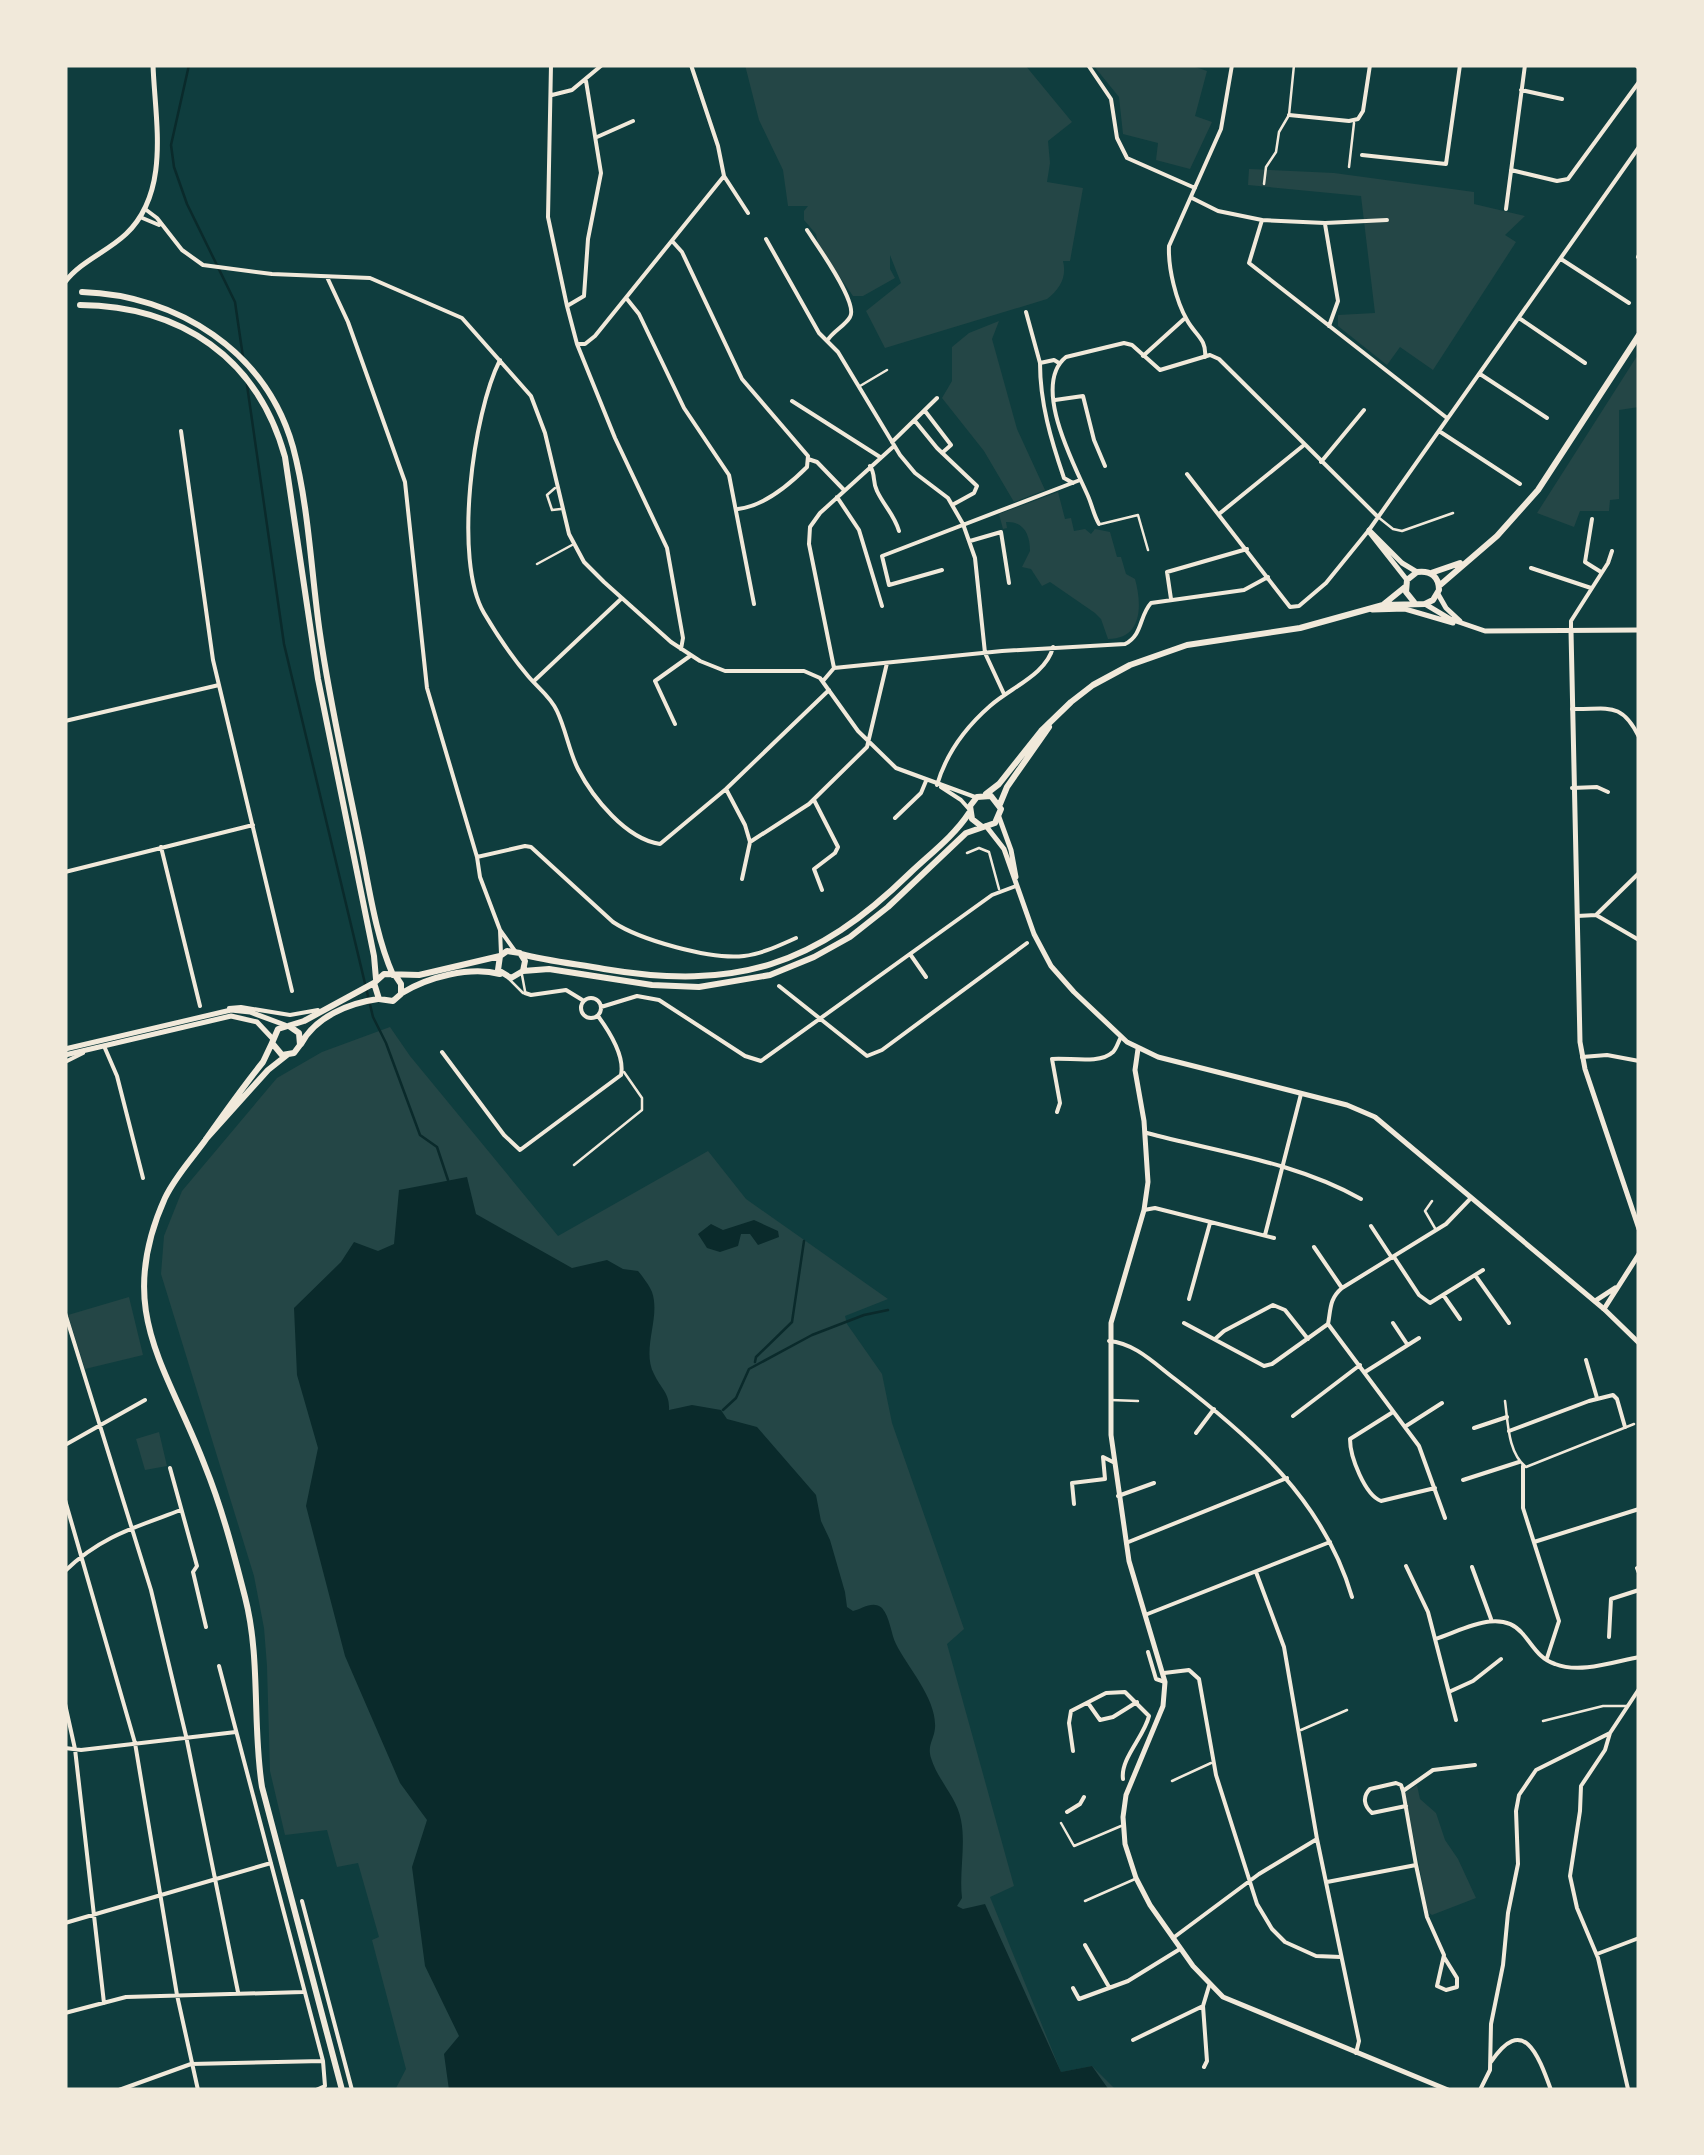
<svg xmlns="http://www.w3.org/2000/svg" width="1704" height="2155" font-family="Arial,sans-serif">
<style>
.green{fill:#244646}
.water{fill:#0a2a2b}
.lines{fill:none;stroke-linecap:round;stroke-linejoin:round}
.stream{stroke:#0a2a2b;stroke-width:2.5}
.service{stroke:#f1e9da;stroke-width:2.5}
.minor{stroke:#f1e9da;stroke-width:4}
.tertiary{stroke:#f1e9da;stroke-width:5}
.secondary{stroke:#f1e9da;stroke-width:5}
.primary{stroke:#f1e9da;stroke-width:6}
</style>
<rect width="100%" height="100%" fill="#0f3d3e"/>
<path class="green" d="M745,65h280l47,57 -24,19 2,22 -3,19 36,6 -13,73h-7c4,16 -3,28 -16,38l-162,49 -19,-37 35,-28 -11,-28v14l5,9 -32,18h-10l-35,-51 -2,-11 -12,-14v-9l4,-5h-20l-5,-36 -24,-50z
M1093,65h97l17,6 -12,45 17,6 -22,47 -34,-9 2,-17 -35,-9 -4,-37z
M1249,169l85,4 140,19v12l51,12 -20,19 11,7 -83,128 -33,-23 -13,18 -49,-39v-11l37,-2 -14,-117 -113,-11z
M999,321l-7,18 25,90 28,61 -31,12 -30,-51 -42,-53 10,-17v-34l17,-14z
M1639,353v54l-20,3v89l-9,1 -1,11h-29l-6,16 -37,-14z
M1058,492l7,27 6,-1 3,13 11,-2 6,5 4,-5 15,3 7,25h4l5,17 9,5c7,25 8,60 -27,60l-7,-20 -6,-6 -45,-31 -8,4 -11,-17 -9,-2 8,-16c0,-16 -6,-30 -24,-29l1,6 -4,1 -4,-15z
M390,1027l20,29 148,180 150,-85 38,48 142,100 -43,17 2,8 35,50 10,49 72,206 -17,15 67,242 -24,11 71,175 31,-6 24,24h-721l11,-21 -34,-129 7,-3 -21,-74 -21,4 -10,-37 -42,5 -15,-64 -3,-105 -3,-38 -10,-52 -93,-302 3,-38 18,-45 95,-113 45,-26z
M129,1297l14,58 -58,14 -17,-54z
M159,1432l8,34 -22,4 -9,-31z
M1417,1785l3,14 16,14 9,27 13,19 18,39 -44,17 -4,-3 -23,-119z"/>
<path class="water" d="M467,1177l9,37 96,54 35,-8 16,9 15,2c5,6 11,14 14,21 9,26 -11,57 2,82 7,15 16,19 15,36l23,-5 29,5 6,9 30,8 59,68 5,26 9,19 15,52 2,15 6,4c9,-2 20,-11 29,-3 8,9 9,26 14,36 12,24 41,55 39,84 -1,12 -8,17 -4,30 7,23 26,39 30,62 5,25 -2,52 1,78l-5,8 6,3 22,-5 76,168 31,-6 17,24h-660l-5,-36 15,-18 -34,-70 -13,-99 15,-47 -27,-37 -55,-127 -39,-150 12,-58 -21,-73 -3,-67 47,-46 13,-20 24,9 16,-7 5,-54z
M754,1220l24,11 1,6 -21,8 -8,-11h-9l-3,12 -18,6 -13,-4 -9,-14 13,-10 12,6z"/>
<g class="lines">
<path class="stream" d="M189,65l-18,80 3,22 13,37 48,98 8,55
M247,385l37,259 89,373 13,26 34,92 17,12 11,33
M755,1362l1,-5 36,-35 12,-81
M723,1410l13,-12 13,-29 63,-34 52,-20 24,-5"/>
<path class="service" d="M1349,167l5,-44
M1264,184l2,-17 10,-15 3,-20 10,-17 5,-50
M860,386l27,-16
M555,488l-8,7 5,15 9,-1
M1378,517l15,12 9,2 51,-18
M1101,524l37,-9 10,35
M537,564l35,-19
M967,853l12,-5 10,4 10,37
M522,975l3,16
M508,978l15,15
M574,1165l68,-55v-12l-18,-26
M1432,1201l-7,10 11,19
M1111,1400l27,1
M1505,1401c3,22 3,52 21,66l108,-43
M1543,1721l60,-15h24
M1301,1730l46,-20
M1172,1781l39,-18
M1061,1823l13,23 47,-20
M1085,1901l50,-22"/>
<path class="minor" d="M551,65l-3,152 19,89 10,38 38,94 52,110 16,90 -2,11
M691,65l27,81 6,30
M1088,65l23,34 6,39 10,20 68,30
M1636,65l3,3
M1521,90l41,9
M552,95l20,-5 30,-25
M1289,115l60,6 9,-2 5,-8 7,-46
M597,137l36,-16
M1362,155l84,9 14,-99
M1511,170l46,11 11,-2 71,-97
M724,176l24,37
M1192,198l26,13 44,9
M145,209l12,9 25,32 21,15 69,9 98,4 92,40 69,78 14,37 24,101 15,28 20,20 67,60 29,19 25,10h79l16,7 38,53 38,37 79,29
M1506,209l19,-144
M140,217l19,8
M1387,220l-62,3 -63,-3 -13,43 198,155
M1325,224l13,77 -9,25
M807,230c9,14 52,73 43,87 -5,9 -17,14 -23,24
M766,239l53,94 19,19 62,103 15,18 33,25 15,26 12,34 10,95 19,41
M673,242l9,10 60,127 66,77 -1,11c-18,18 -43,39 -69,42
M1638,257l1,-2
M1561,259l68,44
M327,277l21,45 57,160 22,206 50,169 3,20 20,53
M627,299l12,15 45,94 45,67 25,129
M567,306l17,-10 4,-57 13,-66 -15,-92
M1026,312l14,51
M1519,318l66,45
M577,344h8l10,-8 129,-160
M1143,356l41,-37
M1205,357c2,-18 -10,-22 -18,-37 -11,-19 -19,-52 -18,-74l52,-117 11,-64
M500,360c-27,53 -47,200 -16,253 13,22 28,44 44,63 10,12 23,21 29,35 9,19 12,40 21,58 15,29 48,70 82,75l66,-55 103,-99
M1059,363l-5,-3 -14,3c0,40 11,77 24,115l9,5
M1480,374l67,44
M1055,400l28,-4 11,44 11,26
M792,401l88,56
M925,411l26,34 -9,8
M915,421l22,27 40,38 -3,7 -20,11
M181,431l32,229 79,331
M1439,431l81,53
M892,442l45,-44
M808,459l9,3 27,28
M1321,462l43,-52
M870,466c6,9 2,15 7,25 7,15 17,23 22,40
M1187,474l103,133 9,-1 27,-23 43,-53 270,-383
M837,497l22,33 23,76
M1219,514l85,-69
M1592,519l-7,43 16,10
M1099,524c-5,-8 -7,-19 -11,-28 -14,-32 -57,-111 -22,-139l58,-14 8,2 28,25 50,-15 9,4 159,158
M970,541l31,-9 8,51
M1531,568l60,20
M942,570l-53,15 -7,-29 198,-76
M1171,599l-4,-27 80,-23
M1571,631v-10l37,-58 4,-12
M834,668l168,-17 123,-7c18,-9 14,-28 26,-41l93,-13 24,-13
M535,680l87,-82
M823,681l11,-13 -25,-124 1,-17 10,-14 74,-67
M1572,709c35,1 49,-9 67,28
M65,721l154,-36
M675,724l-20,-43 35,-25
M937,785c9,-31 29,-58 53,-79 20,-18 57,-32 63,-59
M941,787l20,13 8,9
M1572,788l25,-1 11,5
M726,789l19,36 5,17 -8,37
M814,800l24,47 -3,6 -21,16 8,21
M895,818l26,-25 5,-12
M750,842l59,-38 58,-57 20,-84
M161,847l39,159
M477,857l48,-11 6,1 82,75c27,18 98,38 131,34 18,-2 36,-11 52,-18
M65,872l188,-47
M1596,915l43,25
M1577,916l19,-1 43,-42
M501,954l-1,-24 15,21
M910,954l16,23
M779,986l88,70 15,-6 145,-107
M525,993l6,2 35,-5 18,11
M581 1008a10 10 0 1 1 20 0a10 10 0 1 1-20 0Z
M601,1007l36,-11 22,4 86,56 16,5 231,-166 24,-9
M229,1008l12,-1 49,8 28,-5
M104,1046l13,30 26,102
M442,1052l62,83 16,15 101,-75c4,-19 -12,-44 -23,-59
M1582,1057l25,-2 32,6
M65,1062l18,-9
M1057,1112l3,-9 -8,-44c16,-2 47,6 61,-7 4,-4 5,-10 8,-15
M1147,1133c71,19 149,29 214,66
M1144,1210l11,-2 119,30
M1371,1226l21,32
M1265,1235l36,-141
M1314,1247l28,41
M1394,1257l25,38 11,8 53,-33
M1475,1275l34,48
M1444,1296l16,23
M1189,1299l21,-76
M65,1313l86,277 35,146 52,256
M1184,1323l80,43 8,-2 56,-40
M1393,1323l14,21
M1215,1339l9,-8 49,-26 12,5 23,29
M1109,1341c26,2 46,23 66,38 77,59 149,122 177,218
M1586,1360l11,38
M1365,1372l54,-34
M1393,1412l-43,27c0,18 15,56 31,62l54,-13
M1293,1416l67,-51
M1406,1426l36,-23
M1474,1428l33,-11
M1509,1431l80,-30 24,-6 4,4 8,28
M1196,1433l18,-24
M65,1445l80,-45
M1523,1466v42l36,113 -12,37
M170,1468l27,98 -4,6 13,55
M1463,1480l56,-18
M1118,1496l36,-13
M65,1500l70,243 42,252 21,95
M1074,1504l-2,-21 33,-4 -2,-22 10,5
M1445,1518l-26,-72 -91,-122c3,-15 1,-25 14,-36l104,-64 25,-26
M1534,1542l105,-33
M1126,1543l161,-65
M1406,1566l22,46 28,108
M1472,1567l19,52
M1637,1568l2,5
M65,1571c36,-35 71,-44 116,-61
M1256,1572l28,75 33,192 42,202 -3,12
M1145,1615l185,-73
M1609,1637l2,-38 28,-9
M1435,1639c26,-8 65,-32 87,-6 11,12 16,25 33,31 25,10 58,-2 84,-7
M1148,1652l8,27 9,3
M219,1666l104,395 2,25 -9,4
M1164,1673l25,-3 10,9 17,96 41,129 15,25 13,13 31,14 25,1
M1451,1691l22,-10 28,-22
M1088,1703l12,17 13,-3 24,-15
M65,1704l10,45 29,254
M1610,1733l-5,17 -24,36 -1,25 -10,65 7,32 21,50 30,131
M65,1748l16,2 155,-18
M1073,1751l-4,-28 2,-12 35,-18 19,-1 24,24c-5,21 -29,43 -26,63
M1403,1791l30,-21 42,-5
M1406,1806l-34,7c-8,-7 -10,-16 -2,-24l26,-6 5,2 2,6 13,74
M1067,1812l13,-8 4,-7
M1327,1882l89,-17 11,52 17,38 -7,31 9,4 11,-3v-9l-13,-21
M302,1901l50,189
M65,1923l206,-60
M1173,1938l86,-64 58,-35
M1085,1945l24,42
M1597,1954l42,-16
M1073,1988l6,11 49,-18 52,-32
M65,2013l61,-16 177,-5
M1133,2040l70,-34
M1491,2062c32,-48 47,-8 60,28
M1204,2067l3,-6 -4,-55 6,-20
M119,2090l72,-26 132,-3
M1480,2090l10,-20 1,-46 12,-59 5,-52 10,-49 -2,-53 3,-16 17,-25 74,-37 29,-44"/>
<path class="tertiary" d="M1571,631l9,411 5,27 54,160
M1595,1301l20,-13
M1604,1309l35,-55"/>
<path class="secondary" d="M65,282c16,-21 42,-30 61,-48 45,-43 29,-113 27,-169
M1369,530l33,33 15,9
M1370,533l37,47
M1438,594l8,14 14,13
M1425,604l25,15 35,12 154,-1
M1372,610l33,-1 48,14
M999,817l12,33 5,27
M986,826l18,23 30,85 17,32 23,26 53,50 31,15 189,48 28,12 229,192 35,34
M65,1049l166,-39 19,2 35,13
M1138,1049l-3,21 9,51 4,61 -4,28 -33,113v112l18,126 36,121 -2,24 -37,89 -3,22 2,27 11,34 14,27 43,61 30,31 225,93
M65,1055l166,-39 26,6 15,16"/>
<path class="primary" d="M82,292c95,3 184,59 211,155 16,60 18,125 27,187 10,70 26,139 40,209 9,43 15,91 33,132
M80,305c101,1 178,53 205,152l33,222 56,277 2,23
M1431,573l29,-10
M1439,586l58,-50 41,-46 101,-155
M1384,604l21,-17
M986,794l13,-10 42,-53 30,-29 22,-17 37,-20 57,-20 113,-17 83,-23 42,-1 8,-4 6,-10c0,-13 -8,-20 -22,-18l-10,8 -1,12 8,10
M1000,804l7,-17 42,-60
M521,954c27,7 55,10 83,15 132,22 211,-3 306,-96 20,-19 44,-37 59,-60
M523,971l2,-10 -5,-8 -13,-2 -7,5 -2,14 13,8 12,-7 26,-2 103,16 47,2 71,-12 44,-18 36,-20 38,-30 78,-74 29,-10 6,-14 -10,-13 -14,1 -7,9 2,13 9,7
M395,975l6,9v10l-8,7 -14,-2 -5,-16 10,-9 35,1 81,-19
M402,993c26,-16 68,-27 98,-19
M289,1026l10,7 1,12 -6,8 -12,2 -10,-12 6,-14 26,-8 70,-38
M272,1043l-9,19c-21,26 -40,53 -59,80 -14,19 -29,35 -39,56 -51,113 2,168 40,268 17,42 29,88 40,131 16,62 7,127 17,190l80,303
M301,1044c14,-27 48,-41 77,-45
M206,1139l62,-69 19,-15"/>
</g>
<rect width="1704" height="2155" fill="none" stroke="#f1e9da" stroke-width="135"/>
</svg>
